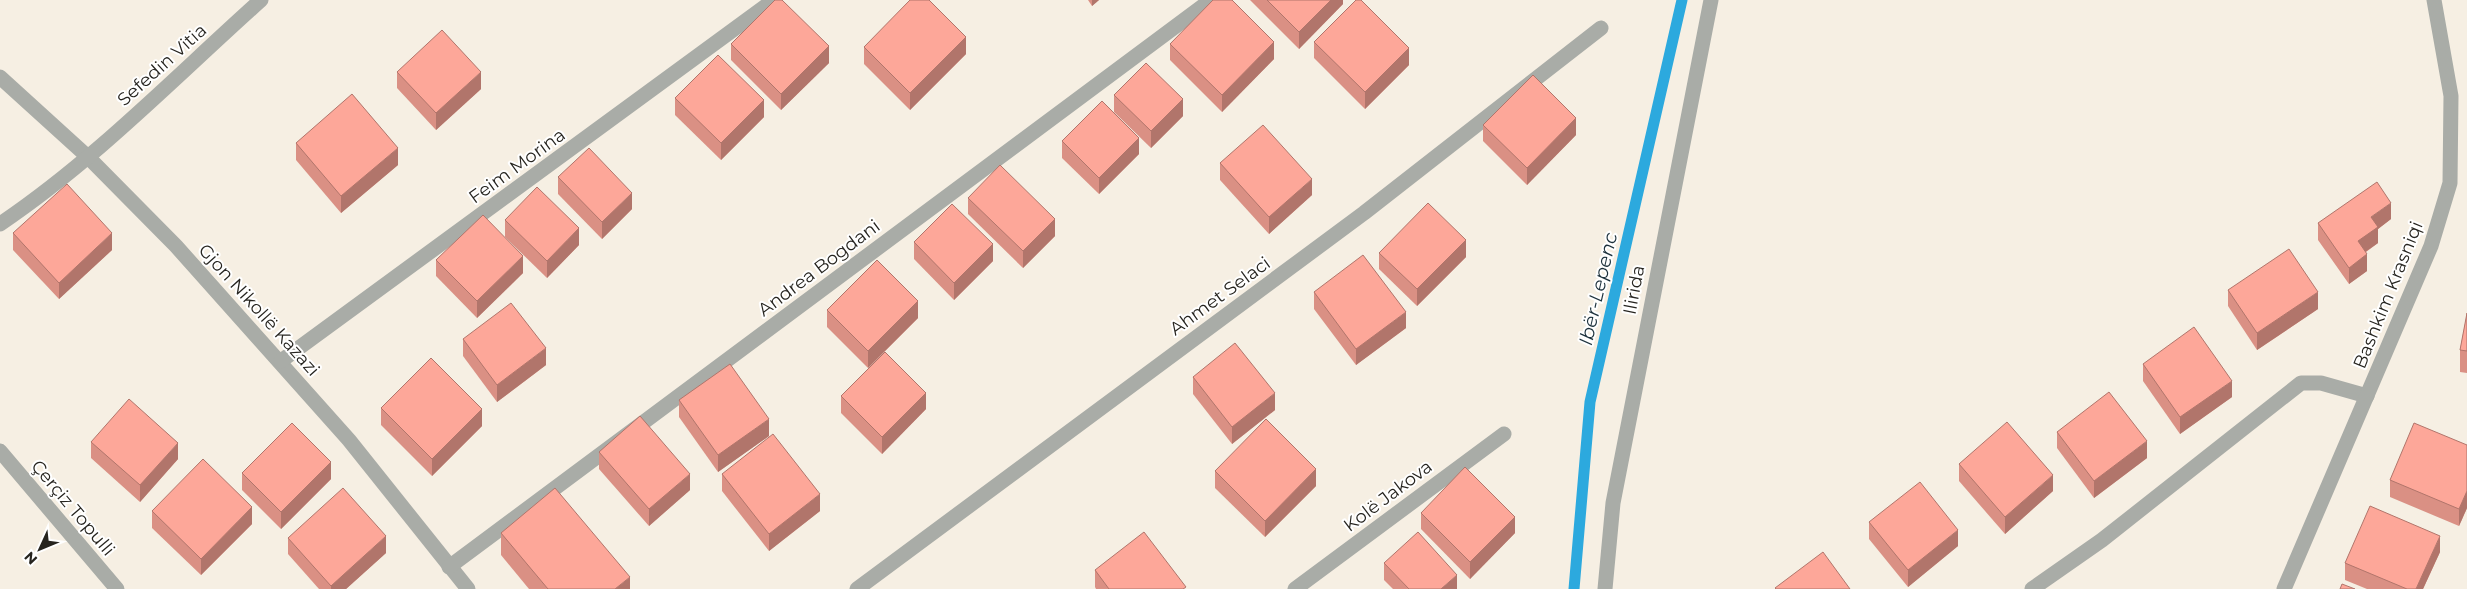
<svg xmlns="http://www.w3.org/2000/svg" width="2467" height="589" viewBox="0 0 2467 589" font-family="Montserrat,sans-serif">
<style>
.lines{fill:none;stroke-linecap:round;stroke-linejoin:round}
.stream{stroke:#2ca9de;stroke-width:11}
.minor{stroke:#a9aca7;stroke-width:15}
.wall{fill:#da9084}
.shaded-wall{fill:#b1756b}
.building{fill:#fda799;stroke:#b1756b}
.labels{text-anchor:middle;dominant-baseline:central;stroke-width:4;stroke-linejoin:round;paint-order:stroke}
.street-label{font-size:18px;fill:#26241f;stroke:#fff}
.water-label{font-size:19px;font-style:italic;fill:#1c303b;stroke:#fff}
</style>
<rect width="100%" height="100%" fill="#f6efe3"/>
<g class="lines">
<!-- stream -->
<polyline class="stream" points="1574,589 1590,402 1682,0"/>
<!-- minor -->
<g class="minor">
<polyline points="0,77 88,157 176,246 349,440 468,589"/>
<path d="M0,224C95,160 176,76 261,0"/>
<polyline points="281,361 774,0"/>
<polyline points="0,451 117,589"/>
<polyline points="449,567 1211,0"/>
<polyline points="857,589 1364,213 1601,28"/>
<polyline points="1295,589 1504,434"/>
<polyline points="1605,589 1613,503 1711,0"/>
<polyline points="2032,589 2102,540 2301,383 2321,383 2367,396"/>
<polyline points="2284,589 2431,246 2450,183 2451,96 2434,0"/>
</g>
</g>
<!-- wall -->
<g class="wall">
<polygon points="1088,0 1099,0 1092,6"/>
<polygon points="1250,0 1343,0 1343,4 1299,49"/>
<polygon points="1314,42 1409,65 1365,109 1314,58"/>
<polygon points="731,44 829,63 781,110 731,60"/>
<polygon points="1170,44 1274,59 1222,112 1170,60"/>
<polygon points="864,47 966,54 910,110 864,64"/>
<polygon points="397,72 481,89 436,130 397,88"/>
<polygon points="1114,95 1183,116 1151,148 1114,112"/>
<polygon points="675,98 764,117 721,160 675,115"/>
<polygon points="1483,125 1576,135 1527,185 1483,141"/>
<polygon points="1062,141 1139,154 1099,194 1062,158"/>
<polygon points="296,143 398,165 341,213 296,160"/>
<polygon points="1220,163 1312,195 1269,234 1220,180"/>
<polygon points="558,177 632,209 602,239 558,194"/>
<polygon points="968,198 1055,236 1023,268 968,214"/>
<polygon points="2391,219 2378,229 2378,243 2366,252 2367,271 2349,284 2318,240 2318,223"/>
<polygon points="505,220 579,245 547,278 505,237"/>
<polygon points="13,233 112,250 59,299 13,250"/>
<polygon points="914,242 993,261 954,300 914,259"/>
<polygon points="1379,253 1466,257 1417,306 1379,269"/>
<polygon points="436,260 523,273 477,318 436,276"/>
<polygon points="2228,290 2318,309 2257,350 2228,306"/>
<polygon points="1314,292 1406,328 1356,365 1314,309"/>
<polygon points="827,310 918,318 868,368 827,327"/>
<polygon points="2467,313 2467,373 2460,372 2460,350"/>
<polygon points="463,339 546,365 497,402 463,356"/>
<polygon points="2143,364 2232,397 2180,434 2143,381"/>
<polygon points="1193,377 1275,410 1232,444 1193,394"/>
<polygon points="841,396 926,409 882,454 841,413"/>
<polygon points="679,400 769,436 718,472 679,417"/>
<polygon points="381,408 482,426 432,476 381,425"/>
<polygon points="2057,432 2147,458 2094,498 2057,448"/>
<polygon points="91,442 178,459 140,502 91,458"/>
<polygon points="2467,445 2467,508 2459,526 2390,497 2390,480"/>
<polygon points="599,452 690,490 649,526 599,469"/>
<polygon points="1959,464 2053,491 2005,534 1959,481"/>
<polygon points="1215,471 1316,486 1265,537 1215,488"/>
<polygon points="242,473 331,479 281,529 242,490"/>
<polygon points="722,474 820,511 769,551 722,491"/>
<polygon points="152,511 252,524 201,575 152,528"/>
<polygon points="1421,513 1515,533 1470,579 1421,529"/>
<polygon points="1869,522 1958,546 1908,587 1869,539"/>
<polygon points="501,533 630,589 529,589 501,555"/>
<polygon points="288,538 386,553 346,589 319,589 288,554"/>
<polygon points="2440,552 2423,589 2367,589 2345,580 2345,563"/>
<polygon points="1384,563 1457,589 1393,589 1384,580"/>
<polygon points="1095,570 1186,589 1096,589 1095,587"/>
</g>
<!-- shaded-wall -->
<g class="shaded-wall">
<polygon points="1092,0 1099,0 1092,6"/>
<polygon points="1331,0 1343,0 1343,4 1299,49 1299,32"/>
<polygon points="966,37 966,54 910,110 910,93"/>
<polygon points="1274,42 1274,59 1222,112 1222,95"/>
<polygon points="829,46 829,63 781,110 781,94"/>
<polygon points="1409,48 1409,65 1365,109 1365,92"/>
<polygon points="481,72 481,89 436,130 436,113"/>
<polygon points="1183,99 1183,116 1151,148 1151,131"/>
<polygon points="764,100 764,117 721,160 721,143"/>
<polygon points="1576,118 1576,135 1527,185 1527,168"/>
<polygon points="1139,138 1139,154 1099,194 1099,178"/>
<polygon points="398,148 398,165 341,213 341,196"/>
<polygon points="1312,179 1312,195 1269,234 1269,217"/>
<polygon points="632,193 632,209 602,239 602,222"/>
<polygon points="2391,203 2391,219 2378,229 2378,243 2358,257 2358,241 2371,217"/>
<polygon points="1055,219 1055,236 1023,268 1023,251"/>
<polygon points="579,228 579,245 547,278 547,261"/>
<polygon points="112,233 112,250 59,299 59,283"/>
<polygon points="1466,240 1466,257 1417,306 1417,289"/>
<polygon points="993,244 993,261 954,300 954,283"/>
<polygon points="2367,254 2367,271 2349,284 2349,268"/>
<polygon points="523,256 523,273 477,318 477,301"/>
<polygon points="2318,292 2318,309 2257,350 2257,333"/>
<polygon points="918,301 918,318 868,368 868,351"/>
<polygon points="1406,312 1406,328 1356,365 1356,349"/>
<polygon points="546,348 546,365 497,402 497,385"/>
<polygon points="2232,381 2232,397 2180,434 2180,417"/>
<polygon points="926,393 926,409 882,454 882,437"/>
<polygon points="1275,393 1275,410 1232,444 1232,427"/>
<polygon points="482,409 482,426 432,476 432,459"/>
<polygon points="769,419 769,436 718,472 718,455"/>
<polygon points="2147,441 2147,458 2094,498 2094,481"/>
<polygon points="178,443 178,459 140,502 140,485"/>
<polygon points="331,462 331,479 281,529 281,512"/>
<polygon points="1316,469 1316,486 1265,537 1265,521"/>
<polygon points="690,474 690,490 649,526 649,509"/>
<polygon points="2053,475 2053,491 2005,534 2005,517"/>
<polygon points="2467,491 2467,508 2459,526 2459,509"/>
<polygon points="820,494 820,511 769,551 769,534"/>
<polygon points="252,507 252,524 201,575 201,559"/>
<polygon points="1515,517 1515,533 1470,579 1470,562"/>
<polygon points="1958,530 1958,546 1908,587 1908,570"/>
<polygon points="386,536 386,553 346,589 331,589 331,586"/>
<polygon points="2440,536 2440,552 2423,589 2416,589"/>
<polygon points="1457,575 1457,589 1441,589"/>
<polygon points="630,577 630,589 615,589"/>
</g>
<!-- building -->
<g class="building">
<polygon points="775,0 782,0 829,46 781,94 731,44"/>
<polygon points="910,0 929,0 966,37 910,93 864,47"/>
<polygon points="1213,0 1232,0 1274,42 1222,95 1170,44"/>
<polygon points="1267,0 1331,0 1299,32"/>
<polygon points="1356,0 1361,0 1409,48 1365,92 1314,42"/>
<polygon points="442,30 481,72 436,113 397,72"/>
<polygon points="718,55 764,100 721,143 675,98"/>
<polygon points="1146,63 1183,99 1151,131 1114,95"/>
<polygon points="1533,75 1576,118 1527,168 1483,125"/>
<polygon points="352,94 398,148 341,196 296,143"/>
<polygon points="1102,101 1139,138 1099,178 1062,141"/>
<polygon points="1263,125 1312,179 1269,217 1220,163"/>
<polygon points="589,148 632,193 602,222 558,177"/>
<polygon points="1000,165 1055,219 1023,251 968,198"/>
<polygon points="2377,182 2391,203 2371,217 2378,227 2358,241 2367,254 2349,268 2318,223"/>
<polygon points="67,184 112,233 59,283 13,233"/>
<polygon points="537,187 579,228 547,261 505,220"/>
<polygon points="1428,203 1466,240 1417,289 1379,253"/>
<polygon points="952,204 993,244 954,283 914,242"/>
<polygon points="483,215 523,256 477,301 436,260"/>
<polygon points="2289,249 2318,292 2257,333 2228,290"/>
<polygon points="1363,255 1406,312 1356,349 1314,292"/>
<polygon points="877,260 918,301 868,351 827,310"/>
<polygon points="511,303 546,348 497,385 463,339"/>
<polygon points="2467,313 2467,351 2460,350"/>
<polygon points="2194,327 2232,381 2180,417 2143,364"/>
<polygon points="1235,343 1275,393 1232,427 1193,377"/>
<polygon points="885,352 926,393 882,437 841,396"/>
<polygon points="431,358 482,409 432,459 381,408"/>
<polygon points="730,364 769,419 718,455 679,400"/>
<polygon points="2109,392 2147,441 2094,481 2057,432"/>
<polygon points="129,399 178,443 140,485 91,442"/>
<polygon points="640,416 690,474 649,509 599,452"/>
<polygon points="1266,419 1316,469 1265,521 1215,471"/>
<polygon points="2007,422 2053,475 2005,517 1959,464"/>
<polygon points="292,423 331,462 281,512 242,473"/>
<polygon points="2414,423 2467,445 2467,491 2459,509 2390,480"/>
<polygon points="773,434 820,494 769,534 722,474"/>
<polygon points="203,459 252,507 201,559 152,511"/>
<polygon points="1465,467 1515,517 1470,562 1421,513"/>
<polygon points="1920,482 1958,530 1908,570 1869,522"/>
<polygon points="343,488 386,536 331,586 288,538"/>
<polygon points="555,488 630,577 615,589 548,589 501,533"/>
<polygon points="2370,506 2440,536 2416,589 2407,589 2345,563"/>
<polygon points="1144,532 1186,587 1183,589 1109,589 1095,570"/>
<polygon points="1418,532 1457,575 1441,589 1409,589 1384,563"/>
<polygon points="1823,552 1850,589 1776,589 1775,588"/>
<polygon points="2342,584 2355,589 2340,589"/>
</g>
<g class="labels">
<!-- street labels -->
<g class="street-label">
<text transform="translate(162 65) rotate(-42)">Sefedin Vitia</text>
<text transform="translate(517 166) rotate(-36)">Feim Morina</text>
<text transform="translate(819 268) rotate(-37)">Andrea Bogdani</text>
<text transform="translate(1634 290) rotate(-79)">Ilirida</text>
<text transform="translate(2388 295) rotate(-68)">Bashkim Krasniqi</text>
<text transform="translate(1220 296) rotate(-36)">Ahmet Selaci</text>
<text transform="translate(259 310) rotate(48)">Gjon Nikollë Kazazi</text>
<text transform="translate(1388 496) rotate(-37)">Kolë Jakova</text>
<text transform="translate(73 508) rotate(50)">Çerçiz Topulli</text>
</g>
<!-- water labels -->
<g class="water-label">
<text transform="translate(1598 289) rotate(-77)">Ibër-Lepenc</text>
</g>
</g>
<!-- north arrow -->
<g transform="translate(40 549) rotate(226)" stroke="#ffffff" stroke-width="4" paint-order="stroke">
<path d="M0-4L9 19L0 12L-9 19Z" fill="#26241f"/>
<text y="-8" font-size="14" font-weight="bold" text-anchor="middle" fill="#26241f">N</text>
</g>
</svg>
